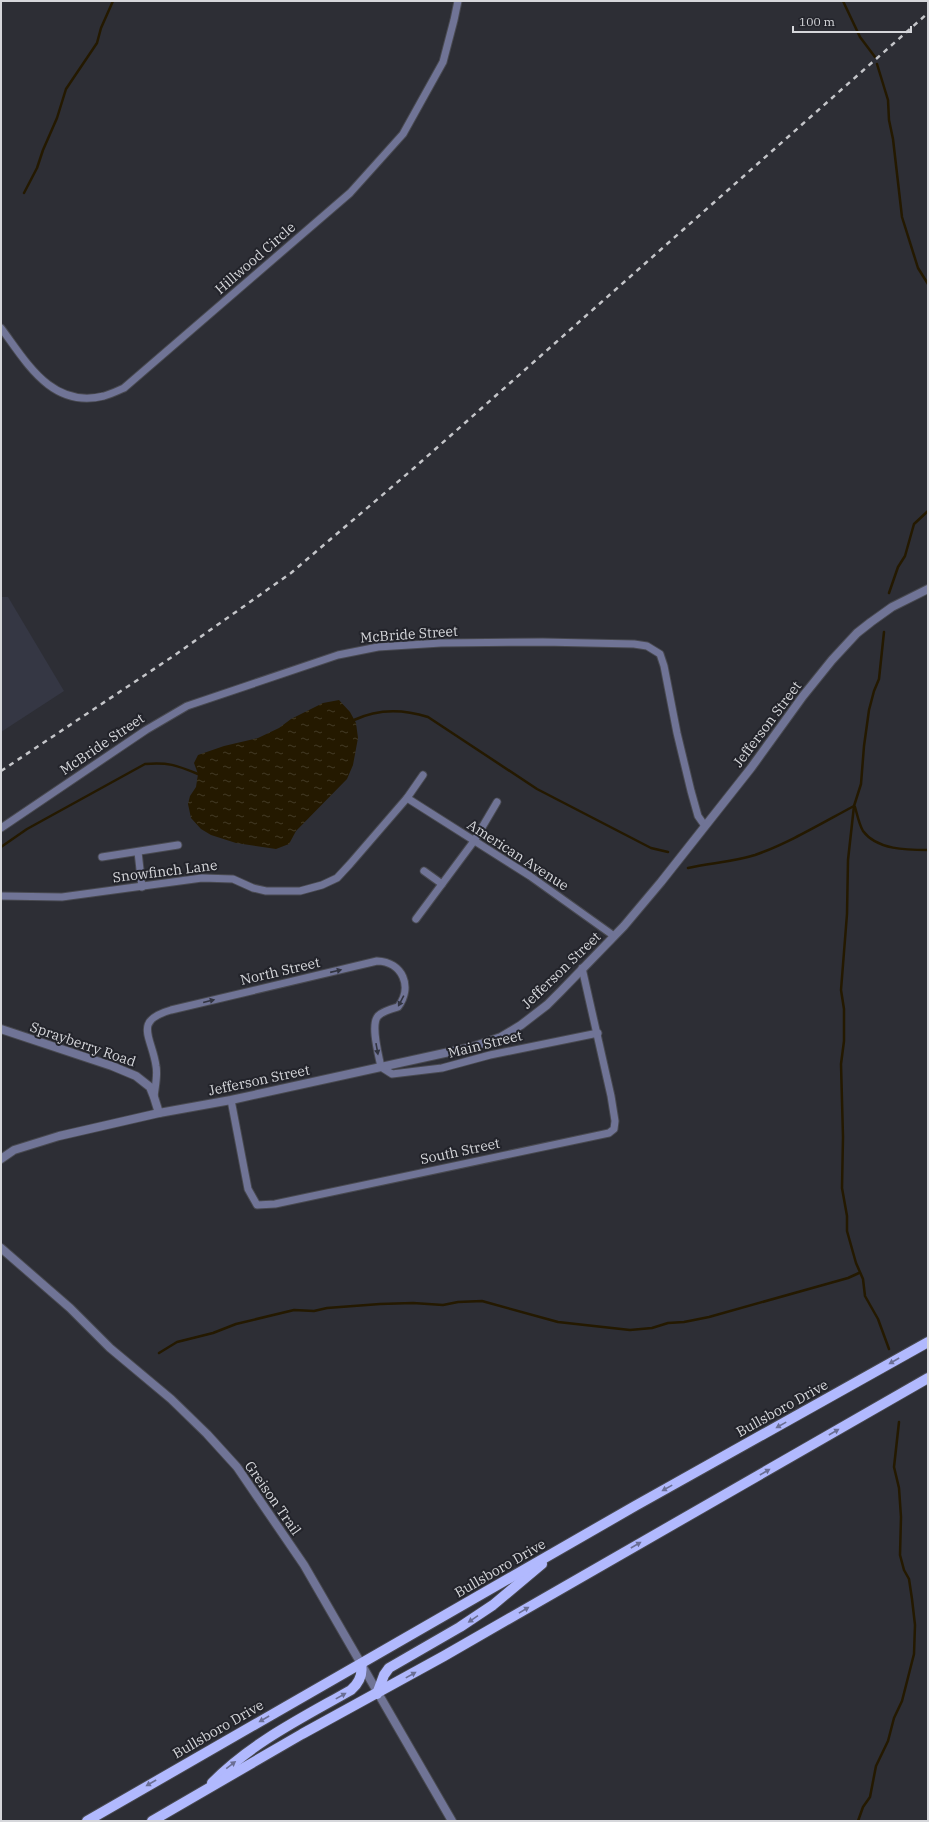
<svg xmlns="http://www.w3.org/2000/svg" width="929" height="1822" viewBox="0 0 929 1822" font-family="'IBM Plex Serif',serif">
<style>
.built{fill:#353744}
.water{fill:url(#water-ripples)}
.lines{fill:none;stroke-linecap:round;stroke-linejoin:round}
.stream{stroke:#241900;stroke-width:2.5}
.minor-casing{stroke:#484950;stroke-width:9}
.tertiary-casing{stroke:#484950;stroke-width:10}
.primary-casing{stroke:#484950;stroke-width:12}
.minor{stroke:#707496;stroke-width:7}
.tertiary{stroke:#707496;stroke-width:8}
.primary{stroke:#b1b9fe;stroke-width:10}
.rail{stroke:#c4c5c9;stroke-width:2.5;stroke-dasharray:5 5;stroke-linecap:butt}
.oneway{fill:#323440}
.oneway2{fill:#6a6e94}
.labels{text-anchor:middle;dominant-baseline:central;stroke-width:4;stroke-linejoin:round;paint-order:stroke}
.street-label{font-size:14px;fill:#d6d7db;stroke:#23242b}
</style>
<defs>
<pattern id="water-ripples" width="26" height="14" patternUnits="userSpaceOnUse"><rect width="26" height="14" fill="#241900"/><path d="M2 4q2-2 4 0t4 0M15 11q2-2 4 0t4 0" fill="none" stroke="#433a25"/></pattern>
</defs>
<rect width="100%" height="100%" fill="#2d2e35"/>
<!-- built -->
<polygon class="built" points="1,597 8,597 64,691 1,732"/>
<!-- water -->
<polygon class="water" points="339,700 350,712 356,723 358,738 353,765 347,779 296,831 289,844 276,849 236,843 211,835 201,829 191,818 188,804 190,796 196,787 198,774 194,763 198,755 224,746 258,738 279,728 291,719 323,703"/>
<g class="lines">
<!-- stream -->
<g class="stream">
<polyline points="843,1 860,37 875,57"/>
<polyline points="877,64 888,100 889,120 893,139 902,217 918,268 928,284"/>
<polyline points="24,193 37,168 43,150 57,118 66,89 97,43 101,28 113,1"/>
<polyline points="889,593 898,567 905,556 914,524 928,511"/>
<polyline points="884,632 879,679 874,691 869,710 864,746 861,784 854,806 848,860 847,914 841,990 844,1009 844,1041 841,1064 843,1137 842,1188 847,1216 847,1231 856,1263 863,1279 865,1296 878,1319 889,1349"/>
<path d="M354,720C379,708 403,709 428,717L537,789L651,848L668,852"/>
<path d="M855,807C857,814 859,824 863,831C877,850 907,850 928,850"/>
<path d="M1,847L27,829L145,764C168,762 176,765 198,774"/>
<path d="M688,868C710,863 733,862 755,855C789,843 822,823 854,806"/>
<polyline points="159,1353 177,1342 213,1333 236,1324 294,1310 314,1311 327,1308 380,1304 413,1303 443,1305 458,1302 482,1301 558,1322 630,1330 652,1328 668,1323 684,1322 709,1317 848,1278 859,1273"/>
<polyline points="858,1821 863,1807 870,1797 876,1766 888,1741 894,1718 902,1701 914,1654 915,1625 912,1599 909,1579 904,1570 900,1555 901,1517 899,1488 894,1467 899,1422"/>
</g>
<defs>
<g id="minor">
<path d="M1,328C27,363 52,409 104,396C111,394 117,391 124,388L350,193L403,134L443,62L454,20L458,1"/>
<polyline points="407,798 530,876 614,936"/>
<polyline points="1,828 146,730 187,706 338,655 378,647 441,643 543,642 634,644 647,646 660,654 664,666 677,733 691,791 698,816 705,826"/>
<polyline points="138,852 142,887"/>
<polyline points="102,857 178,845"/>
<polyline points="424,871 442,884"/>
<polyline points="1,896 62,897 202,878 233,879 253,888 266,891 300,891 322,885 337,878 350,864 407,798 423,775"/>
<polyline points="416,919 474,841 497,802"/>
<path d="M154,1097C155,1087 158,1075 156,1066C152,1037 132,1021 171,1010L377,961C403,962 413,987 398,1007C391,1009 383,1011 378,1016C370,1025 379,1056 381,1067L392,1074L442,1068L490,1055L598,1033"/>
<polyline points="231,1100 248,1189 257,1205 275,1204 609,1133 614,1129 615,1121 611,1096 582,968"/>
</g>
<g id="tertiary">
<polyline points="1,1029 112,1066 136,1076 150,1087 154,1097 159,1113"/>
<polyline points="1,1159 14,1150 59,1136 159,1113 231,1100 472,1047 501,1037 521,1025 547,1005 561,991 624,926 661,882 751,768 803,696 832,660 857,633 871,622 892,607 928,589"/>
<polyline points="1,1248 70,1308 110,1348 171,1399 207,1434 237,1467 304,1565 452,1821"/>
</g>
<g id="primary">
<polyline points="377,1694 384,1675 389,1668 460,1627 493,1605 542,1564"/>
<path d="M212,1783C251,1743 302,1718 351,1690C359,1683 363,1674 361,1664"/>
<polyline points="87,1821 635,1506 928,1342"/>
<polyline points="152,1821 302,1734 444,1656 928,1378"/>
</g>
</defs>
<!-- minor casing -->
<use href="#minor" class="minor-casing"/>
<!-- tertiary casing -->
<use href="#tertiary" class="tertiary-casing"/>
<!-- primary casing -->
<use href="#primary" class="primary-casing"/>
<!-- minor -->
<use href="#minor" class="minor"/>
<!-- tertiary -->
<use href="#tertiary" class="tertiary"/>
<!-- primary -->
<use href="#primary" class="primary"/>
<!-- rail -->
<polyline class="rail" points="1,771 172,657 291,573 414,468 928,13"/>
</g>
<!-- one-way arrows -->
<defs><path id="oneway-solid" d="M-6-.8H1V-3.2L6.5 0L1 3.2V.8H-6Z"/></defs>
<g class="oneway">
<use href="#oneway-solid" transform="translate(336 971) rotate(-13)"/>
<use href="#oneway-solid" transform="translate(209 1001) rotate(-14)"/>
<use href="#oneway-solid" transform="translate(401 1001) rotate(118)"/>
<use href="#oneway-solid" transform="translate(377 1049) rotate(80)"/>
</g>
<g class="oneway2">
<use href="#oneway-solid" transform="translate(894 1361) rotate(150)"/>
<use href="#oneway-solid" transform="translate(781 1425) rotate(151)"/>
<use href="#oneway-solid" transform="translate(834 1432) rotate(-30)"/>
<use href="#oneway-solid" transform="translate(765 1472) rotate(-30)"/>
<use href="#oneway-solid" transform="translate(667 1488) rotate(151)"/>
<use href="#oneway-solid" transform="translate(636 1545) rotate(-30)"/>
<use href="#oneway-solid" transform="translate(524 1610) rotate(-31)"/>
<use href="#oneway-solid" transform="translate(473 1619) rotate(146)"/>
<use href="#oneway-solid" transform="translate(411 1675) rotate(-29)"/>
<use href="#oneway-solid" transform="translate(341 1696) rotate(-29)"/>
<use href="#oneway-solid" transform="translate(264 1719) rotate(150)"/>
<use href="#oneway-solid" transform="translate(231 1765) rotate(-37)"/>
<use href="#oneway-solid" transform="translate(151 1783) rotate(150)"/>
</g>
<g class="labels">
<!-- street labels -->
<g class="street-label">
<text transform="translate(255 258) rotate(-41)">Hillwood Circle</text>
<text transform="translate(409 634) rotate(-4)">McBride Street</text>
<text transform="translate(767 724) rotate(-53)">Jefferson Street</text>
<text transform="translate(102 744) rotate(-34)">McBride Street</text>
<text transform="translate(518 855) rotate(33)">American Avenue</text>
<text transform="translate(165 871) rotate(-7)">Snowfinch Lane</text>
<text transform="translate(561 970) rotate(-44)">Jefferson Street</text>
<text transform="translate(280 971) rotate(-13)">North Street</text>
<text transform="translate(83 1044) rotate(19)">Sprayberry Road</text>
<text transform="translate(485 1044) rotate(-14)">Main Street</text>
<text transform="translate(259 1080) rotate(-12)">Jefferson Street</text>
<text transform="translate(460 1151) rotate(-12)">South Street</text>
<text transform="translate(782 1408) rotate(-29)">Bullsboro Drive</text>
<text transform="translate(273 1498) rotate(55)">Greison Trail</text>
<text transform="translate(500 1568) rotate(-30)">Bullsboro Drive</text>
<text transform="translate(218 1729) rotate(-30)">Bullsboro Drive</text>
</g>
</g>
<!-- border -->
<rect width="929" height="1822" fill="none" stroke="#d6d7db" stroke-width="4"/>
<!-- scale -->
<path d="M793 26v6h118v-6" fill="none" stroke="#d6d7db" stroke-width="2"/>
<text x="799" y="26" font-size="12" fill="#d6d7db" stroke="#23242b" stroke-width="3" paint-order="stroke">100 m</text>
</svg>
